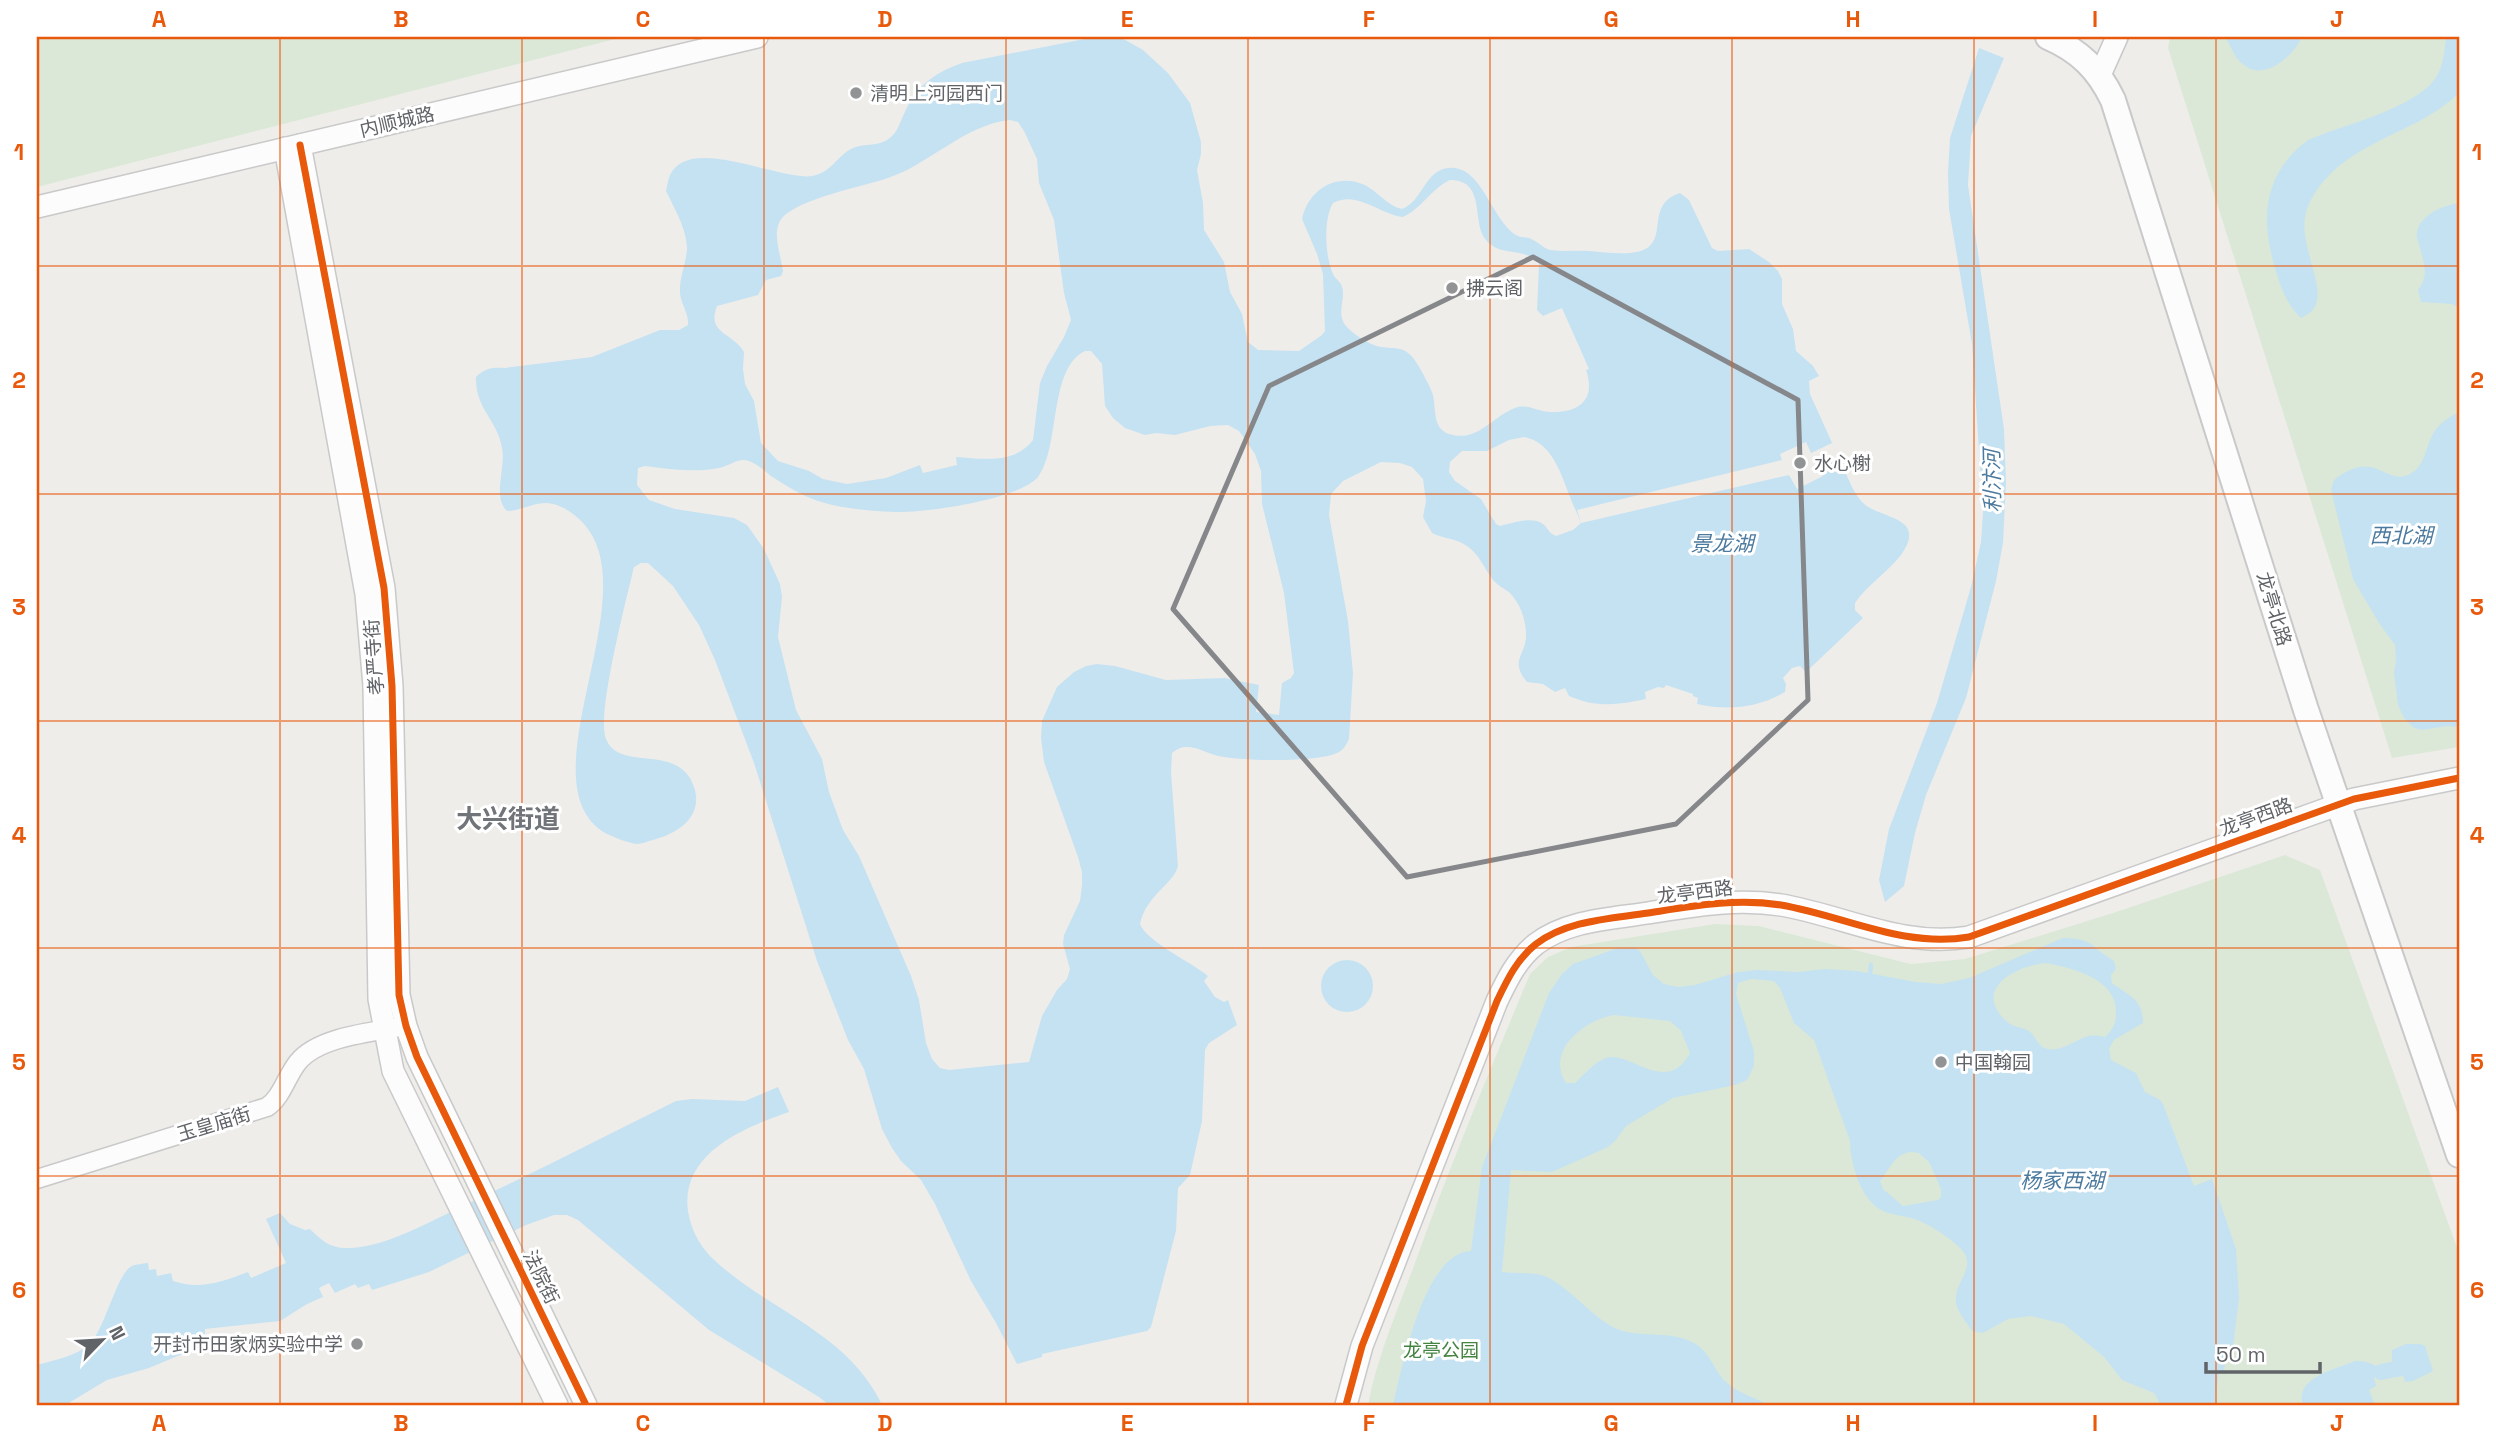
<svg xmlns="http://www.w3.org/2000/svg" width="2496" height="1442" viewBox="0 0 2496 1442" font-family="'Space Grotesk','Noto Sans SC',sans-serif">
<style>
.green{fill:#dbe8d7}
.water{fill:#c5e2f2;fill-rule:evenodd}
.pier{fill:#efedea}
.lines{fill:none;stroke-linecap:round;stroke-linejoin:round}
.stream{stroke:#c5e2f2;stroke-width:4.5}
.canal{stroke:#c5e2f2;stroke-width:16}
.minor-casing{stroke:#c9c9c9;stroke-width:21}
.tertiary-casing{stroke:#c9c9c9;stroke-width:24}
.secondary-casing{stroke:#c9c9c9;stroke-width:28}
.minor{stroke:#fdfcfc;stroke-width:18}
.tertiary{stroke:#fdfcfc;stroke-width:21}
.secondary{stroke:#fdfcfc;stroke-width:24}
.cycleway-casing{stroke:#fff;stroke-width:11}
.cycleway{stroke:#e8590c;stroke-width:7}
.marked{fill:none;stroke:#86878a;stroke-width:5;stroke-linejoin:round}
.grid{fill:none;stroke:#e8590c;stroke-width:2;stroke-opacity:0.55}
.poi-dot{fill:#929395;stroke:#fff;stroke-width:2.5}
.labels{text-anchor:middle;dominant-baseline:central;stroke-width:6;stroke-linejoin:round;paint-order:stroke}
.poi-label{font-size:19px;fill:#606367;stroke:#fff;text-anchor:start}
.street-label{font-size:19px;fill:#606367;stroke:#fff}
.park-label{font-size:19px;fill:#438441;stroke:#fff}
.water-label{font-size:21px;font-style:italic;fill:#4c7a9e;stroke:#fff}
.district-label{font-size:26px;font-weight:bold;fill:#717579;stroke:#fff}
.neatline{fill:none;stroke:#e8590c;stroke-width:2.5}
.grid-label{font-size:23px;text-anchor:middle;font-weight:bold;fill:#e8590c}
</style>
<rect width="100%" height="100%" fill="#efedea"/>
<!-- green -->
<g class="green">
<polygon points="37,37 623,37 37,187"/>
<polygon points="2170,37 2459,37 2459,747 2392,758 2168,48"/>
<path d="M2285,855L2320,870L2459,1253V1405H1368C1377,1356 1398,1309 1415,1263C1450,1165 1490,1070 1530,974L1548,957L1571,947L1715,924L1759,926L1911,964L1965,959L2116,912Z"/>
</g>
<!-- water -->
<g class="water">
<path d="M1095,37H1120L1143,50L1168,73L1190,103L1201,142V154L1197,170L1203,203L1204,230L1224,262L1230,292L1242,314L1248,342L1258,350L1299,351L1322,335L1325,331L1323,274L1317,254L1302,219C1308,190 1336,172 1365,185C1378,192 1388,206 1402,209C1423,201 1424,171 1448,168C1482,163 1492,223 1518,236C1523,238 1529,237 1533,240C1540,243 1544,249 1551,250C1564,252 1577,250 1589,251C1605,252 1621,255 1637,252C1673,244 1642,205 1680,193L1689,200L1712,248L1718,251L1749,249L1769,262L1778,271L1782,279V304L1793,329L1796,351L1813,366L1819,376L1809,381L1810,394L1852,487C1857,496 1861,503 1870,508C1891,519 1925,521 1901,555C1887,573 1867,585 1855,603V610L1863,618L1806,672L1800,666L1792,668L1783,678L1786,684L1785,692C1758,708 1728,711 1697,704L1698,698L1693,696V694L1666,685L1664,688L1658,687L1645,692L1646,699C1619,705 1596,708 1569,696L1565,688L1555,692L1543,684L1527,682C1508,659 1528,654 1526,632C1525,617 1520,604 1510,593C1504,588 1498,586 1493,580C1484,568 1479,554 1467,546C1456,538 1444,539 1432,533L1423,517L1426,501L1423,479L1412,467L1400,463L1381,462L1343,481L1331,494L1329,515L1348,621L1353,673L1349,739C1346,745 1344,749 1339,752C1320,763 1241,761 1218,756C1202,752 1187,740 1172,753L1171,772L1178,866C1173,885 1146,895 1140,924C1146,941 1191,962 1208,976L1204,981L1215,997L1224,1002L1228,1000L1237,1025L1209,1043L1205,1050L1202,1121L1190,1175L1178,1188L1176,1231L1151,1327L1147,1331L1042,1354V1357L1017,1364L996,1323L971,1281L935,1204L921,1180L901,1161L892,1148L882,1129L864,1069L848,1040L817,961L754,763L715,660L699,625L673,586L648,563H641L634,567C627,597 596,715 606,739C620,774 681,740 695,790C702,819 676,834 653,840C648,841 642,844 637,844C628,843 616,838 607,834C520,786 649,597 584,524C576,515 565,507 553,504C538,500 522,511 507,511C492,497 506,469 502,448C497,419 475,409 476,377C485,368 492,367 505,368L592,357L660,330H679L688,325C689,313 681,305 680,293C679,278 686,264 687,249C687,229 674,208 666,191C667,186 668,180 670,175C690,134 779,181 812,176C831,173 836,157 851,149C865,142 879,148 891,137C898,131 900,122 904,114C916,86 934,73 962,63ZM1010,120L1018,122L1024,131L1037,159L1039,183L1054,220L1064,293L1071,320L1064,337L1047,366L1040,383L1033,440C1015,464 983,459 956,457L957,465L923,473L920,465L886,478L847,484L823,479L809,471L778,461L761,443L754,401L745,384L743,369L744,352C734,333 706,334 717,306L758,295L766,280L781,276L783,271C781,255 771,232 782,218C800,198 862,187 888,178C930,164 964,125 1010,120ZM1450,180C1487,180 1471,223 1486,240C1500,258 1526,246 1539,264L1537,310L1543,316L1562,308L1589,369L1586,370C1596,399 1580,413 1551,412C1538,412 1527,403 1515,408C1491,417 1478,443 1449,434C1431,428 1437,406 1432,392C1427,381 1421,369 1414,359C1404,346 1396,349 1381,347C1372,346 1356,336 1349,329C1333,315 1348,299 1341,284C1339,281 1336,279 1334,276C1325,259 1323,219 1333,203C1357,190 1379,214 1403,217C1421,209 1431,189 1450,180ZM1085,351H1091L1102,364L1105,406L1113,418L1125,428L1145,435L1156,433L1175,435L1210,426L1228,425L1239,431L1255,454L1261,471L1262,504L1284,593L1294,673L1291,678L1282,683L1279,715L1256,712L1259,685L1225,678L1166,680L1115,666L1097,664L1086,666L1074,672L1057,687L1042,721L1041,738L1044,762L1078,857L1082,872V885L1080,901L1064,935L1063,944L1070,969L1067,979L1057,990L1042,1016L1029,1062L949,1070L940,1068L932,1059L926,1043L919,1000L911,976L859,856L843,830L829,792L822,759L796,710L778,637L782,597L780,584L764,549L747,525L734,518L675,509L649,500L637,485L638,468L645,466C668,469 697,473 719,468C730,466 738,457 749,461C757,464 765,471 771,476C785,485 802,496 818,501C843,509 870,511 896,512C925,513 1020,499 1038,477C1061,446 1048,369 1085,351ZM1524,437C1552,442 1561,474 1570,497C1573,506 1578,514 1581,523L1573,530L1556,536C1548,533 1549,529 1543,524C1533,516 1511,523 1500,526L1496,524L1481,499L1455,481L1449,472L1450,462L1462,451H1487L1509,440Z"/>
<path d="M2225,37H2302C2293,56 2265,82 2244,65C2234,58 2231,46 2225,37Z"/>
<path d="M2446,37H2459L2458,94C2412,138 2341,140 2309,204C2293,237 2325,280 2316,304C2314,311 2307,315 2301,318C2287,305 2281,289 2276,271C2260,221 2262,174 2308,140C2343,125 2413,109 2435,79C2443,68 2445,50 2446,37Z"/>
<polygon points="1979,48 2004,58 1971,136 1968,185 2004,429 2006,482 2003,543 1996,581 1966,698 1926,795 1915,833 1904,886 1885,902 1879,880 1889,829 1937,703 1971,587 1981,542 1983,512 1972,344 1949,209 1948,173 1950,138"/>
<path d="M2459,203V308L2452,304L2421,302L2418,290C2430,274 2423,262 2419,244C2418,240 2416,237 2417,233C2419,215 2444,205 2459,203Z"/>
<path d="M2459,412V727L2447,726L2422,730L2414,728L2404,718L2398,705L2394,673L2396,659L2395,645L2379,623L2353,579L2331,490L2334,480C2376,447 2385,487 2410,474C2426,466 2425,446 2434,432C2440,423 2449,417 2459,412Z"/>
<path d="M2063,938C2096,939 2089,946 2114,961L2116,969L2111,975L2112,983C2127,995 2143,998 2143,1023L2114,1040L2109,1049L2111,1060L2136,1073L2145,1092L2160,1100L2163,1104L2194,1186L2212,1179L2236,1249L2239,1298L2232,1356L2226,1355L2224,1372H2219L2215,1403L2224,1405H2161L2154,1393L2122,1380L2104,1357L2064,1324L2031,1316L2008,1319L1983,1333L1972,1331C1966,1321 1954,1309 1956,1297C1957,1279 1978,1265 1960,1248C1950,1238 1933,1227 1920,1221C1908,1216 1895,1216 1883,1211C1861,1201 1850,1163 1850,1141L1814,1040L1794,1023L1780,988L1774,981L1751,979L1738,983L1736,994L1754,1051V1066L1747,1080L1735,1085L1673,1098L1626,1126L1616,1140L1608,1147L1552,1172L1511,1170L1502,1272C1516,1274 1536,1271 1549,1278C1574,1291 1599,1325 1623,1331C1645,1337 1670,1331 1692,1342C1710,1350 1713,1370 1726,1382C1738,1393 1755,1398 1769,1405H1393C1402,1368 1424,1252 1471,1251L1482,1167L1549,993L1562,974L1573,964L1615,949L1635,948L1640,951L1653,975L1664,984L1678,987L1695,985L1738,972L1757,970L1798,972L1825,969L1857,971L1916,982L1941,984L1969,978ZM2045,963C2071,967 2117,979 2116,1012C2116,1024 2113,1029 2105,1037C2100,1036 2094,1035 2089,1036C2076,1039 2062,1052 2048,1049C2038,1048 2036,1036 2029,1031C2021,1026 2013,1028 2005,1020C1973,988 2016,966 2045,963ZM1614,1015L1670,1021L1681,1031L1690,1053C1666,1097 1630,1050 1606,1058C1593,1063 1585,1074 1575,1083H1566C1545,1051 1584,1020 1614,1015ZM1910,1152L1919,1153L1929,1162L1941,1189V1197L1938,1200L1903,1206L1883,1189L1880,1181C1890,1169 1894,1155 1910,1152Z"/>
<circle cx="1347" cy="986" r="26"/>
<path d="M778,1087L789,1112C745,1127 680,1153 688,1211C691,1229 698,1243 711,1257C766,1310 848,1332 882,1405H829L819,1397L709,1330L578,1220L567,1215H554L526,1225L429,1272L372,1290L369,1284L358,1288L355,1284L335,1293L329,1283L319,1288L323,1297L307,1304L280,1321L205,1329V1335L195,1338L199,1347L149,1368L107,1380L67,1404L37,1405V1365C54,1360 79,1356 91,1342C106,1326 117,1273 132,1266C136,1264 143,1264 148,1263L149,1270L156,1269L157,1276L171,1273L173,1281C201,1290 221,1282 248,1272L251,1278L286,1263L266,1219L280,1213L290,1224L305,1230L310,1229C321,1240 330,1248 346,1248C382,1249 429,1222 461,1207C533,1173 604,1137 676,1101L692,1099L745,1101Z"/>
<polygon points="2406,1344 2420,1344 2425,1346 2433,1371 2413,1381 2405,1382 2403,1375 2399,1377 2392,1360 2392,1350"/>
<path d="M2355,1361C2365,1361 2376,1363 2381,1372L2374,1377L2376,1386L2369,1390L2375,1405H2303C2295,1377 2334,1370 2355,1361Z"/>
</g>
<!-- pier -->
<polygon class="pier" points="1806,442 1811,453 1832,443 1839,456 1818,466 1823,476 1797,489 1789,475 1581,523 1577,510 1782,460 1780,454"/>
<g class="lines">
<!-- stream -->
<polyline class="stream" points="1870,973 1871,965"/>
<!-- canal -->
<polyline class="canal" points="2381,1372 2396,1369"/>
<defs>
<path id="minor" d="M37,1179L267,1107C282,1097 286,1077 298,1062C319,1036 374,1032 406,1026"/>
<g id="tertiary">
<polyline points="2100,75 2117,37"/>
<polyline points="300,145 384,588 392,686 399,995 406,1026 417,1057 586,1405"/>
<polyline points="285,148 366,594 374,686 379,999 393,1071 557,1405"/>
<polyline points="37,207 757,37"/>
<path d="M1346,1405L1362,1346L1497,1001C1507,980 1517,959 1536,944C1568,920 1610,919 1648,913C1693,906 1735,898 1781,905C1845,916 1902,948 1969,937L2354,799L2459,778"/>
</g>
<path id="secondary" d="M2048,37C2080,51 2098,69 2113,100L2306,710L2459,1155"/>
</defs>
<!-- minor casing -->
<use href="#minor" class="minor-casing"/>
<!-- tertiary casing -->
<use href="#tertiary" class="tertiary-casing"/>
<!-- secondary casing -->
<use href="#secondary" class="secondary-casing"/>
<!-- minor -->
<use href="#minor" class="minor"/>
<!-- tertiary -->
<use href="#tertiary" class="tertiary"/>
<!-- secondary -->
<use href="#secondary" class="secondary"/>
<defs>
<g id="cycleway">
<polyline points="300,145 384,588 392,686 399,995 406,1026 417,1057 586,1405"/>
<path d="M1346,1405L1362,1346L1497,1001C1507,980 1517,959 1536,944C1568,920 1610,919 1648,913C1693,906 1735,898 1781,905C1845,916 1902,948 1969,937L2354,799L2459,778"/>
</g>
</defs>
<!-- cycleway casing -->
<use href="#cycleway" class="cycleway-casing"/>
<!-- cycleway -->
<use href="#cycleway" class="cycleway"/>
</g>
<!-- marked area -->
<path class="marked" d="M1533,257L1798,400L1808,700L1676,824L1407,877L1173,609L1269,386Z"/>
<!-- grid -->
<path class="grid" d="M280,37V1405M522,37V1405M764,37V1405M1006,37V1405M1248,37V1405M1490,37V1405M1732,37V1405M1974,37V1405M2216,37V1405M37,266H2459M37,494H2459M37,721H2459M37,948H2459M37,1176H2459"/>
<!-- markers -->
<g class="poi-dot">
<circle cx="856" cy="93" r="7"/>
<circle cx="1452" cy="288" r="7"/>
<circle cx="1800" cy="463" r="7"/>
<circle cx="1941" cy="1062" r="7"/>
<circle cx="357" cy="1344" r="7"/>
</g>
<g class="labels">
<!-- poi labels -->
<g class="poi-label">
<text x="870" y="93">清明上河园西门</text>
<text x="1466" y="288">拂云阁</text>
<text x="1814" y="463">水心榭</text>
<text x="1955" y="1062">中国翰园</text>
<text x="343" y="1344" text-anchor="end">开封市田家炳实验中学</text>
</g>
<!-- street labels -->
<g class="street-label">
<text transform="translate(397 122) rotate(-13)">内顺城路</text>
<text transform="translate(2274 609) rotate(73)">龙亭北路</text>
<text transform="translate(374 657) rotate(-94)">孝严寺街</text>
<text transform="translate(2256 817) rotate(-20)">龙亭西路</text>
<text transform="translate(1695 892) rotate(-7)">龙亭西路</text>
<text transform="translate(214 1124) rotate(-17)">玉皇庙街</text>
<text transform="translate(541 1277) rotate(64)">法院街</text>
</g>
<!-- park labels -->
<g class="park-label">
<text x="1441" y="1350">龙亭公园</text>
</g>
<!-- water labels -->
<g class="water-label">
<text transform="translate(1992 481) rotate(-91)">利汴河</text>
<text x="2401" y="535">西北湖</text>
<text x="1722" y="543">景龙湖</text>
<text x="2062" y="1180">杨家西湖</text>
</g>
<!-- district labels -->
<g class="district-label">
<text x="508" y="819">大兴街道</text>
</g>
</g>
<!-- border -->
<rect width="2496" height="1442" fill="none" stroke="#ffffff" stroke-width="77"/>
<!-- north arrow -->
<g transform="translate(102 1340) rotate(65)" stroke="#ffffff" stroke-width="5" paint-order="stroke">
<path d="M0-5L12 26L0 18L-12 26Z" fill="#606367"/>
<text y="-10" font-size="19" font-weight="bold" text-anchor="middle" fill="#606367">N</text>
</g>
<!-- scale -->
<path d="M2206 1362v10h114v-10" fill="none" stroke="#606367" stroke-width="3.5"/>
<text x="2216" y="1362" font-size="21" fill="#606367" stroke="#ffffff" stroke-width="5" paint-order="stroke">50 m</text>
<rect x="38" y="38" width="2420" height="1366" class="neatline"/>
<g class="grid-label">
<text x="159" y="27">A</text>
<text x="401" y="27">B</text>
<text x="643" y="27">C</text>
<text x="885" y="27">D</text>
<text x="1127" y="27">E</text>
<text x="1369" y="27">F</text>
<text x="1611" y="27">G</text>
<text x="1853" y="27">H</text>
<text x="2095" y="27">I</text>
<text x="2337" y="27">J</text>
<text x="19" y="160">1</text>
<text x="2477" y="160">1</text>
<text x="19" y="388">2</text>
<text x="2477" y="388">2</text>
<text x="19" y="615">3</text>
<text x="2477" y="615">3</text>
<text x="19" y="843">4</text>
<text x="2477" y="843">4</text>
<text x="19" y="1070">5</text>
<text x="2477" y="1070">5</text>
<text x="19" y="1298">6</text>
<text x="2477" y="1298">6</text>
<text x="159" y="1431">A</text>
<text x="401" y="1431">B</text>
<text x="643" y="1431">C</text>
<text x="885" y="1431">D</text>
<text x="1127" y="1431">E</text>
<text x="1369" y="1431">F</text>
<text x="1611" y="1431">G</text>
<text x="1853" y="1431">H</text>
<text x="2095" y="1431">I</text>
<text x="2337" y="1431">J</text>
</g>
</svg>
